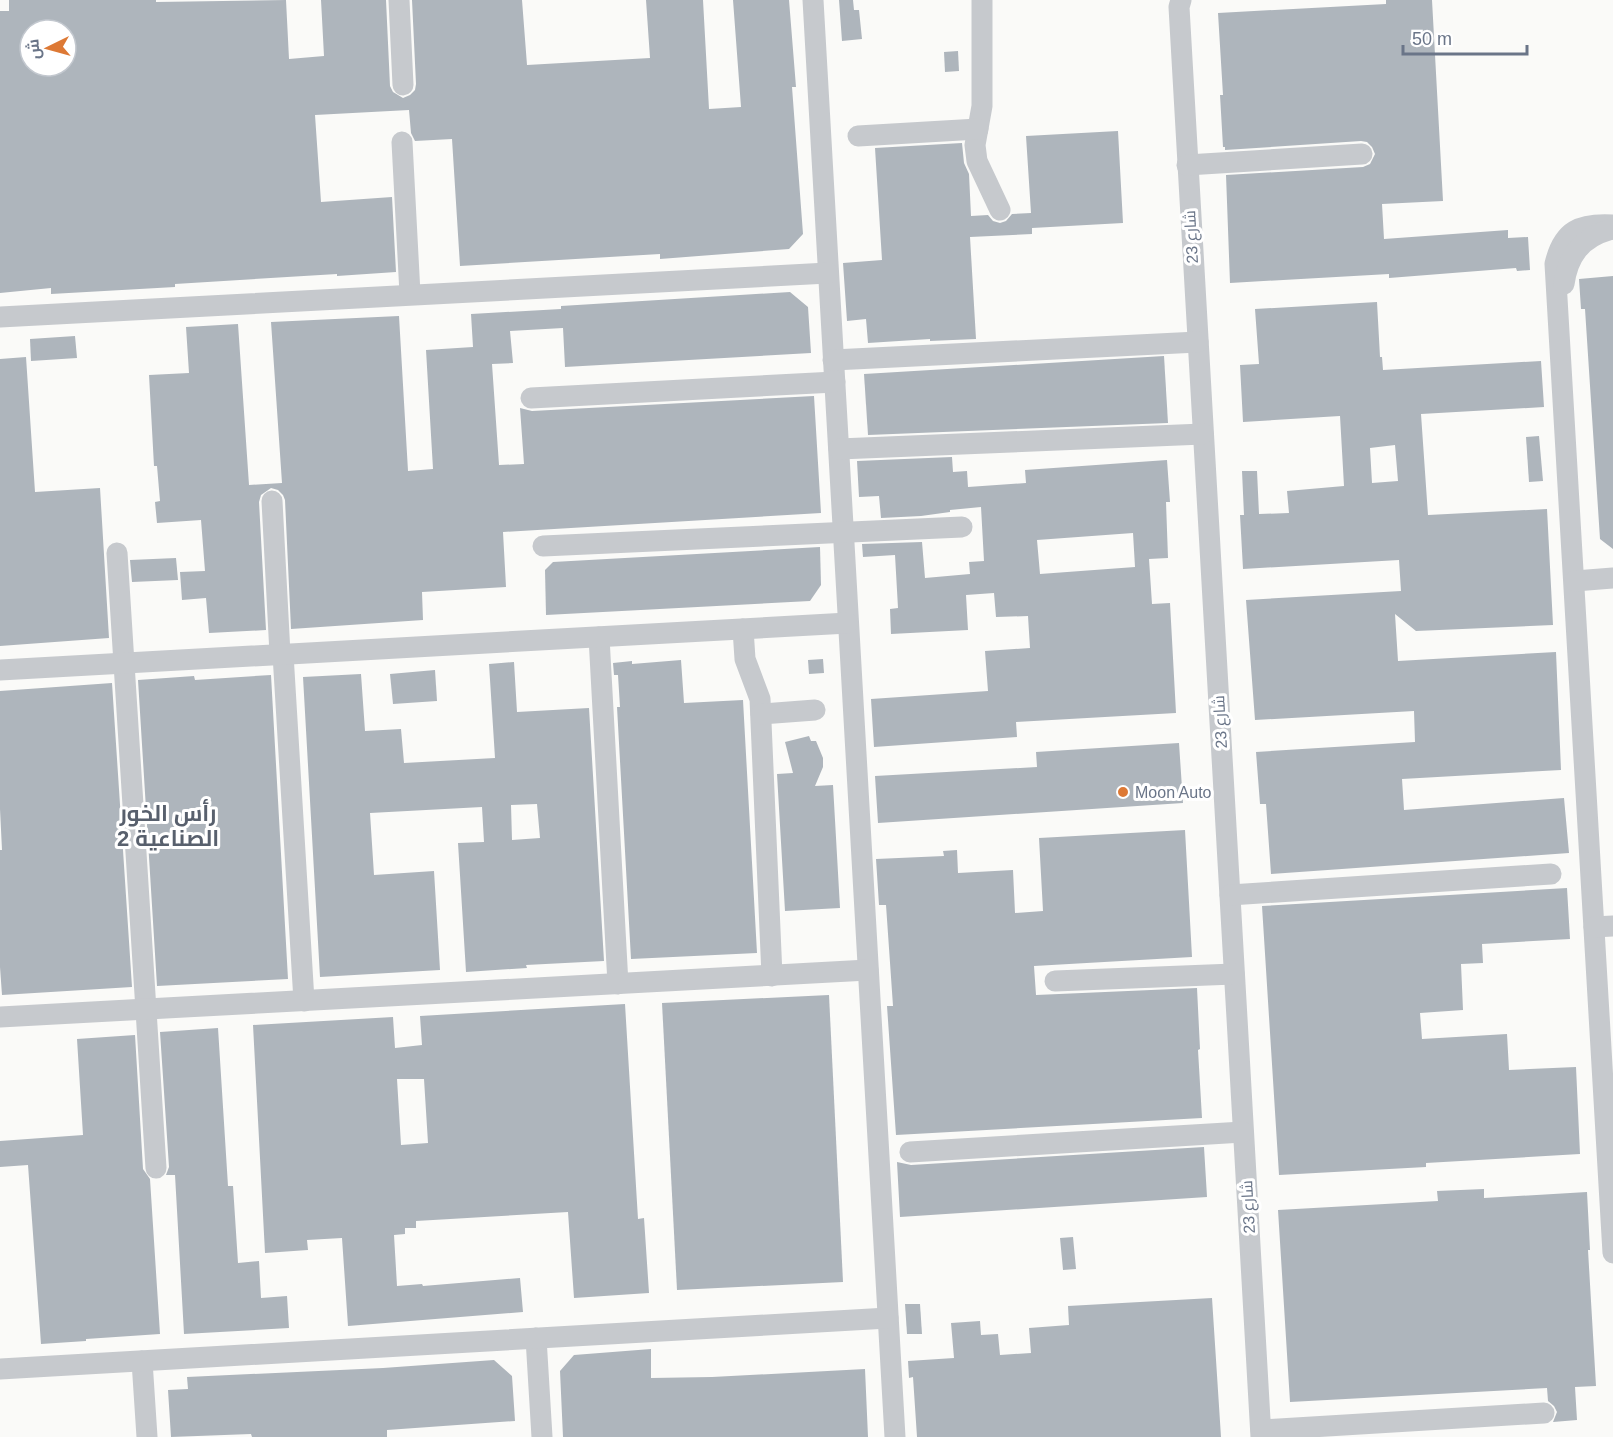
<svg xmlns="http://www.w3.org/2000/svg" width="1613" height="1437" viewBox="0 0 1613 1437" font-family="Helvetica,Cairo,sans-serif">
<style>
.building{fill:#aeb5bc;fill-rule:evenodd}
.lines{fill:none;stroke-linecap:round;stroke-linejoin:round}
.minor{stroke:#c6c9cd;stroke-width:21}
.poi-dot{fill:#dd7935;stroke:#fff;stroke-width:2}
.labels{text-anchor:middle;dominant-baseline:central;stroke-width:6;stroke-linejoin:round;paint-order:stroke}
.street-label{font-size:16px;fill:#6a7588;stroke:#fff}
.poi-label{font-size:16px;fill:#6a7588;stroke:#fff;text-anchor:start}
.district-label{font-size:22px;font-weight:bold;fill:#58606d;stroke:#fff}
</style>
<rect width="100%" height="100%" fill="#fafaf8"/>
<!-- building -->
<g class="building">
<path d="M9,0H156V2L286,0L289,59L324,56L321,0H386L390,86L393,92L403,98L410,95L415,90L416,84L412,0H522L527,65L650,58L646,0H703L709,109L741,107L733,0H789L796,87H792L803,234L789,249L660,259V254L460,266L452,139L415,141L411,133L409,110L315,115L321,202L392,197L396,272L337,276V274L175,284V287L51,294V288L0,293V11H9ZM30,30H66V66H30Z"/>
<polygon points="839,0 853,0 854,10 859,10 862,39 842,41"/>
<polygon points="1386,0 1432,0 1443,201 1382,204 1384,239 1508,230 1508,238 1528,237 1530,270 1517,271 1516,268 1389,278 1389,274 1230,283 1226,175 1363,167 1370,164 1375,154 1372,147 1367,142 1361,141 1225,150 1225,147 1223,147 1220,95 1223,95 1218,13 1386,4"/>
<polygon points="958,51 959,71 945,72 944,52"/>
<polygon points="1118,131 1123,223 1032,228 1032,234 970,237 976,339 930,341 930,339 868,343 866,319 847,321 843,263 882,260 875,148 962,143 964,163 969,174 971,216 988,215 993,221 1000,223 1006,221 1012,214 1031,213 1026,136"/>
<polygon points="1613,276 1613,549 1600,539 1585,309 1581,309 1579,279"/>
<polygon points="790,292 808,307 811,353 565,367 563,328 510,331 513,363 492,364 499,465 524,464 520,408 532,411 814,396 821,513 503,532 506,587 422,592 423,620 291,629 285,500 283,495 278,490 271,488 261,495 259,502 266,630 209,633 206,598 182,600 180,572 205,571 201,520 157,523 155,502 160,501 157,466 154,466 149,375 189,373 186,327 238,324 249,485 282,483 271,322 399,316 408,471 433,469 426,350 473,347 471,314 561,309 561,306"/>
<path d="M1377,302L1380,357H1382L1383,370L1541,361L1544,407L1421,414L1428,515L1547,509L1553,625L1416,631L1395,614L1398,661L1556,652L1561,770L1402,779L1404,810L1564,798L1569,853L1271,874L1266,804H1260L1256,752L1415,742L1414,711L1255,720L1246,600L1401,591L1399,560L1243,569L1240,515H1244L1242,471H1257L1259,514L1289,513L1287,491L1344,486L1340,416L1243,422L1240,365L1259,364L1255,309ZM1395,445L1398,481L1372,483L1370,448Z"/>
<polygon points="75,336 77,358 31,361 30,339"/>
<polygon points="1164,356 1168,423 868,435 864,374"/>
<polygon points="26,357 35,492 100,488 109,638 0,646 0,359"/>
<polygon points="1539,436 1543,481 1529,482 1526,437"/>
<path d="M952,457L953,472L967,471L968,487L1026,483L1025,470L1167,460L1170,502H1166L1168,558L1149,559L1152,604L1170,603L1176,713L1016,722L1017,737L874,747L871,699L988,691L985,651L1030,648L1028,616L996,617L994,593L966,595L968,630L891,634L890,609L898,608L895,555L863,557L862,544L922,542L925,578L970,574L969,562L984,561L981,507L950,510V512L921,516L881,518L879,496L859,497L857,461ZM1133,533L1135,567L1040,574L1037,540Z"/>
<polygon points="820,547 821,585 810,601 546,615 545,570 553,562"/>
<polygon points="176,558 178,580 132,582 130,560"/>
<polygon points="823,659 824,673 809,674 808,660"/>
<polygon points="681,660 684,703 743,700 757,953 631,959 617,707 620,707 618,675 614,675 613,663 632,661 632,664"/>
<path d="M514,662L517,712L589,708L604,961L526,965L527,968L466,972L458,843L484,842L482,807L370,813L374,875L434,871L440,970L320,977L303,677L361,674L365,731L401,729L404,763L495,758L489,664ZM537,804L540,838L512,840L511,805Z"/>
<polygon points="435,670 437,701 393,704 390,674"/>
<polygon points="271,675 288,979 157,986 138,680 194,676 195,680"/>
<polygon points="112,683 132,987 2,995 0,967 0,850 2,850 0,809 0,691"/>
<polygon points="809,736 811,741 816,741 823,758 823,767 815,786 833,785 840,908 785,911 777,774 793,773 785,742"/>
<polygon points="1179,743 1183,803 878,823 875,776 1037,767 1036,752"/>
<polygon points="1185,830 1192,957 1034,966 1036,995 1197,988 1200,1049 1198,1050 1202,1118 896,1135 887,1006 893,1006 886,905 879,905 876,859 944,856 943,851 957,850 958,873 1013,870 1015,913 1043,911 1039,838"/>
<polygon points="1567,888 1570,939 1482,944 1483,963 1461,964 1463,1010 1420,1013 1422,1039 1507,1034 1509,1070 1576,1067 1580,1154 1426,1163 1426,1167 1279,1175 1262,906"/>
<polygon points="829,995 843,1282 677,1290 662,1003"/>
<path d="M625,1004L638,1219L644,1218L649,1293L574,1298L568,1212L416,1221V1228H405V1234L394,1235L397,1286L422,1284L423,1286L520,1278L523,1312L348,1326L342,1238L307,1240L308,1250L265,1253L253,1025L393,1017L395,1048L422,1045L420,1016ZM397,1079H424L428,1143L401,1145Z"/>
<polygon points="218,1028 228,1186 233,1186 238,1263 259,1261 261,1298 287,1296 289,1328 184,1334 175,1175 166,1175 169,1167 160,1032"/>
<polygon points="135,1035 143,1169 150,1179 160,1334 86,1339 86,1341 41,1344 28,1165 0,1167 0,1141 83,1135 77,1039"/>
<polygon points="1204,1147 1207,1197 900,1217 897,1162 911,1165"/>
<polygon points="1484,1189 1484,1198 1587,1192 1590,1250 1588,1250 1596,1386 1575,1387 1577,1420 1553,1422 1557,1412 1554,1406 1548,1401 1547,1388 1290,1402 1278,1210 1438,1201 1437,1191"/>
<polygon points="1073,1237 1076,1269 1063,1270 1060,1238"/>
<polygon points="1212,1298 1221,1437 917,1437 913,1377 909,1378 908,1361 954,1358 951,1323 980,1321 981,1335 998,1334 1000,1355 1031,1353 1029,1328 1069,1325 1068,1306"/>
<polygon points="905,1304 920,1304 922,1334 907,1334"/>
<polygon points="651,1349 651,1378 712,1377 865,1369 868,1437 563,1437 560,1371 574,1355"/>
<polygon points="494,1360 512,1376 515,1421 387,1430 387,1437 252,1437 251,1434 171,1437 168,1390 188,1389 187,1377 383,1368"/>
</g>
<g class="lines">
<!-- minor -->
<g class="minor">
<polyline points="399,0 403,85"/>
<polyline points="813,0 895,1437"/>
<polyline points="982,0 982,106 975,145 977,161 1000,210"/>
<polyline points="1181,0 1179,7 1261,1437"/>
<polyline points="858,136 978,129"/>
<polyline points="402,142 410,294"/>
<polyline points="1187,165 1362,154"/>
<path d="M1613,225C1580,223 1563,230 1555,264L1613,1253"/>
<path d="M1564,284C1568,256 1581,238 1609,230"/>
<polyline points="0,317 828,273"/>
<polyline points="833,360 1198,342"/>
<polyline points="531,398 835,382"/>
<polyline points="839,449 1203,434"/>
<polyline points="272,501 280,654"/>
<polyline points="543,546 962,527"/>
<polyline points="117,553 156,1168"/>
<polyline points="1575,581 1613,578"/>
<polyline points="743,629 745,659 760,699 772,976"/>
<polyline points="599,637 618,984"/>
<polyline points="283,654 304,1001"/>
<polyline points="0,670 848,623"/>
<polyline points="761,714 815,710"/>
<polyline points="1230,895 1551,874"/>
<polyline points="1594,927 1613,926"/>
<polyline points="1055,981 1234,974"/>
<polyline points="0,1017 868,970"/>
<polyline points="910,1152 1243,1132"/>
<polyline points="536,1338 542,1437"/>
<polyline points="142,1361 147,1437"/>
<polyline points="0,1369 888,1318"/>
<polyline points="1261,1430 1544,1413"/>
</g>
</g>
<!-- markers -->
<circle class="poi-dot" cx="1123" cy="792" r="6"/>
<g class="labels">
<!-- street labels -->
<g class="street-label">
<text transform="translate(1191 237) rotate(-93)">شارع 23</text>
<text transform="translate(1220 722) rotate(-93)">شارع 23</text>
<text transform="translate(1248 1207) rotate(-93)">شارع 23</text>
</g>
<!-- poi labels -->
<g class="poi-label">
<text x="1135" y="792">Moon Auto</text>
</g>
<!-- district labels -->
<g class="district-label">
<text x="168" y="813">رأس الخور<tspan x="168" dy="25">الصناعية 2</tspan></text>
</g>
</g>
<!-- north arrow -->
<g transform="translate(48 48) rotate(265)"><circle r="28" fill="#ffffff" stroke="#c3c8cf" stroke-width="1.5"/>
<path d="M0-4.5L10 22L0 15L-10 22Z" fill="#dd7935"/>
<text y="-9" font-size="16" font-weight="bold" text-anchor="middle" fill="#6a7588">ش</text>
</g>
<!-- scale -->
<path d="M1403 45v9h124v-9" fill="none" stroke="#6a7588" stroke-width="3"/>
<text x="1412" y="45" font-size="18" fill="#6a7588" stroke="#ffffff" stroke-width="4.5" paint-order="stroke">50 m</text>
</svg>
